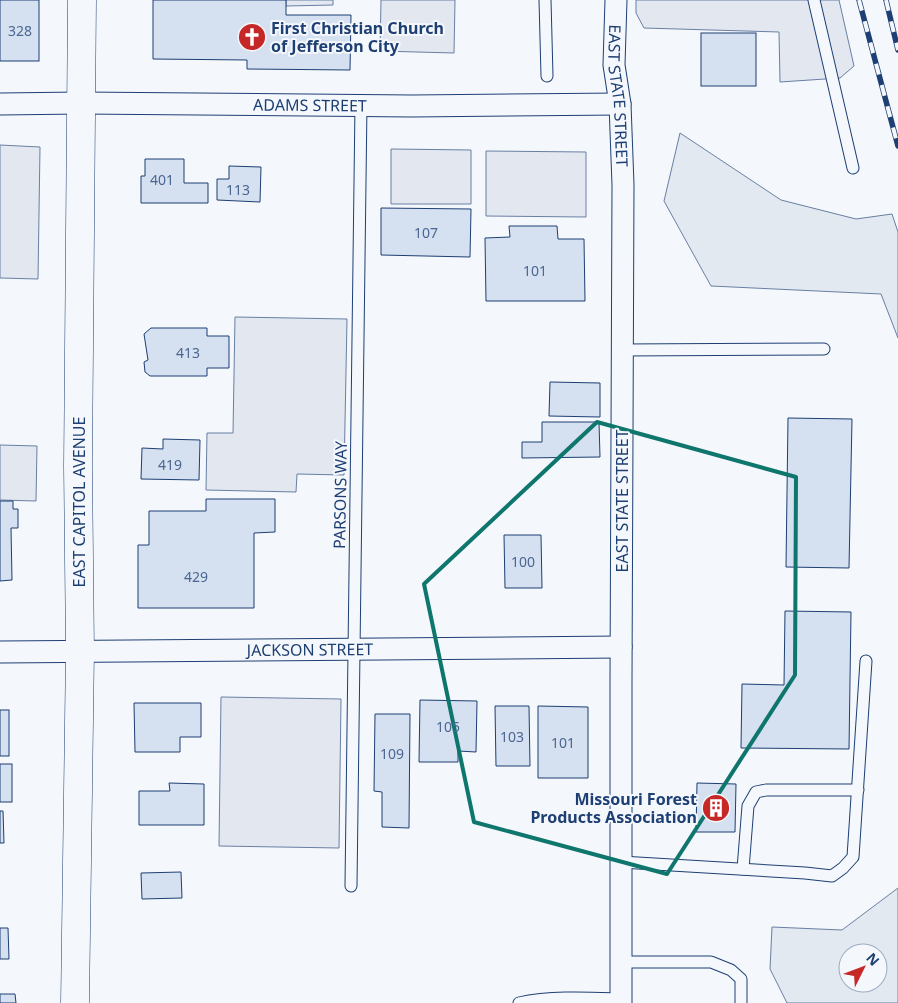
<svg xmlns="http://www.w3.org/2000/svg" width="898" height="1003" viewBox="0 0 898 1003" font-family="'Noto Sans',sans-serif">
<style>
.green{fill:#e3e9f0;stroke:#687fa3;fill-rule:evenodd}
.parking{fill:#e3e8f0;stroke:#687fa3}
.building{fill:#d5e0f0;stroke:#1d3f73}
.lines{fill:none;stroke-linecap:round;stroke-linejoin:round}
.lane-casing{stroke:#1d3f73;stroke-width:13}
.street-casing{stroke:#1d3f73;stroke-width:23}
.secondary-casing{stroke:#1d3f73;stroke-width:29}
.lane{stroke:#f4f7fb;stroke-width:11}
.street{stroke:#f4f7fb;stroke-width:21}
.secondary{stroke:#f4f7fb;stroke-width:28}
.rail-casing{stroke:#1d3f73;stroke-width:5.5}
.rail{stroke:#f4f7fb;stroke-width:4;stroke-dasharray:11;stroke-linecap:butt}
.marked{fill:none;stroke:#0f766e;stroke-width:4;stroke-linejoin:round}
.labels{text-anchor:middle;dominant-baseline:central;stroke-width:4;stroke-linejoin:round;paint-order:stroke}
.number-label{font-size:14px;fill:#4b6792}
.poi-label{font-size:16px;font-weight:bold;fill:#1d3f73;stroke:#f4f7fb;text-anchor:start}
.street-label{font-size:16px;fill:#1d3f73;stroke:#f4f7fb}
</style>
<rect width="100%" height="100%" fill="#f4f7fb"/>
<!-- green -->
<g class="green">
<polygon points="286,0 333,0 333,5 286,6"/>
<polygon points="680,133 781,200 856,219 892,214 898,232 898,338 881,294 711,286 664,201"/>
<path d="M898,888V1003H787L770,969L772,927L842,930ZM848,953H878V983H848Z"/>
</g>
<!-- parking -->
<g class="parking">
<polygon points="381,0 455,0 454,53 380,51"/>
<polygon points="636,0 839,0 854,66 840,78 780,82 779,32 644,28 636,13"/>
<polygon points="0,145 40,147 38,279 0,278"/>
<polygon points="391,149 471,150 471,204 391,204"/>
<polygon points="486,151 586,152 586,217 486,216"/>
<polygon points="235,317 347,319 344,475 297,474 296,492 206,490 207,433 233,433"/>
<polygon points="0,445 37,446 36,501 0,500"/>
<polygon points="221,697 341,699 339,848 219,846"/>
</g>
<!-- building -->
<g class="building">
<rect x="0" y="0" width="39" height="61"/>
<polygon points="153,0 286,0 286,15 351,15 350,70 247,69 247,60 153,59"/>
<rect x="701" y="33" width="55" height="53"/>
<polygon points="145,159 184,159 184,183 208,183 208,203 141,203 141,176 145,176"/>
<polygon points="229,166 261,167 260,202 217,200 217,179 229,179"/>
<polygon points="381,208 471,209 470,257 381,255"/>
<polygon points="509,226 557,226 558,239 584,239 585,301 486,301 485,238 510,237"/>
<polygon points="151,328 207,328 207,336 229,336 229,368 207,368 207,376 150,376 145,372 144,362 148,360 144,334"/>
<polygon points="550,382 600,383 600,417 549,416"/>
<polygon points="788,418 852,419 849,568 786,567"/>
<polygon points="542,422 599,422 600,457 522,458 522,442 542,442"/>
<polygon points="163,439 200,440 199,480 141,479 142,448 163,449"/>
<polygon points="206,499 275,499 275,532 254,533 254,608 138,608 138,545 149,545 149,511 206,511"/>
<polygon points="0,501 13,501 13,509 18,509 18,528 11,528 12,580 0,581"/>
<polygon points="504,535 541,535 542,588 505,588"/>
<polygon points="785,611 851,612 849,749 741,748 742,684 784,685"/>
<polygon points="420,700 477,701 476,752 458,751 458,762 419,762"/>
<polygon points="134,703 201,703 201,737 180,737 180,752 135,752"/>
<polygon points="495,706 529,706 530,766 496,766"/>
<polygon points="538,706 588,707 588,778 538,778"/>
<rect x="0" y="710" width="9" height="46"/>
<polygon points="375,714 410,714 409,828 382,827 382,792 374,791"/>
<rect x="0" y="764" width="12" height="38"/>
<polygon points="169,783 204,784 204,825 139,825 139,791 170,791"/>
<polygon points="697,783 736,784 735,832 696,832"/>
<polygon points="0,811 3,811 4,843 0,843"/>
<polygon points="181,872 182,898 142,899 141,873"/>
<polygon points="0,928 8,928 9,959 0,959"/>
<polygon points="0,994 15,994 16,1003 0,1003"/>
</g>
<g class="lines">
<defs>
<g id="lane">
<polyline points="545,0 547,76"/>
<polyline points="814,0 853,168"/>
<polyline points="622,350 824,349"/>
<polyline points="621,862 805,873 832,876 843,868 853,857 866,661"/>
<polyline points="743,869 748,806 756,792 766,790 858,790"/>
<polyline points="351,886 361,104"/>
<polyline points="621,962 711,962 731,970 741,979 741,1003"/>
<path d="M519,1003C552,996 588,998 621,999"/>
</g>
<g id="street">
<path id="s1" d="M616,0L614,65L620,104L623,185L621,681V1003"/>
<path id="s2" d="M0,104L81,103L412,106L620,104"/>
<path id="s3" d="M0,652L621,647"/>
</g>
<polyline id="secondary" points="75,1003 80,651 78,466 82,0"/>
</defs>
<!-- lane casing -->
<use href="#lane" class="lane-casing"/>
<!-- street casing -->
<use href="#street" class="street-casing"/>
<!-- secondary casing -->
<use href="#secondary" class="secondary-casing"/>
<!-- lane -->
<use href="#lane" class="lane"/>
<!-- street -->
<use href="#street" class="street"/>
<!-- secondary -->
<use href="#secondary" class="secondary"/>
<defs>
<g id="rail">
<polyline points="859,0 898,146"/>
<polyline points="886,0 898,50"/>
</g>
</defs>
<!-- rail casing -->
<use href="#rail" class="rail-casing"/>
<!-- rail -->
<use href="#rail" class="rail"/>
</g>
<!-- marked area -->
<path class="marked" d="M597,422L796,477L795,675L667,874L474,822L424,584Z"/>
<!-- icons -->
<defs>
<symbol id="church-disc" viewBox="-11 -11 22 22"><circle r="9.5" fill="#c62828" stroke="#f4f7fb"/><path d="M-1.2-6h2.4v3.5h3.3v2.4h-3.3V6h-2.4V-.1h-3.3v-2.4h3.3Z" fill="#fff"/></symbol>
<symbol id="building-disc" viewBox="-11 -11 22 22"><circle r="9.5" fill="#c62828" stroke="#f4f7fb"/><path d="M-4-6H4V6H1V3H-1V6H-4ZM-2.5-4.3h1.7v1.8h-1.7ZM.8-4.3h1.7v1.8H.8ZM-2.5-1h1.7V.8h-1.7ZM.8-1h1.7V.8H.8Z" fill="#fff"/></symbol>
</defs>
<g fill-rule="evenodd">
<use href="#church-disc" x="236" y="21" width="32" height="32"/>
<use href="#building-disc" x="700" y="792" width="32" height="32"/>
</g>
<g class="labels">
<!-- number labels -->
<g class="number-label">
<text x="20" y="30">328</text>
<text x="162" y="179">401</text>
<text x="238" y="189">113</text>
<text x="426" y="232">107</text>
<text x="535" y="270">101</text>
<text x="188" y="352">413</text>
<text x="170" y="464">419</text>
<text x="523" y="561">100</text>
<text x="196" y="576">429</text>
<text x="448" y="726">105</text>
<text x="512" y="736">103</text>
<text x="563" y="742">101</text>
<text x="392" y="753">109</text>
</g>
<!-- poi labels -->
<g class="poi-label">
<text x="271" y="28">First Christian Church<tspan x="271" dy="18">of Jefferson City</tspan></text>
<text x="697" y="799" text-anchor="end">Missouri Forest<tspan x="697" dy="18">Products Association</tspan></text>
</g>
<!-- street labels -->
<g class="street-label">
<text stroke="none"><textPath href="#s1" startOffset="96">EAST STATE STREET</textPath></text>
<text stroke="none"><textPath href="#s2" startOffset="310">ADAMS STREET</textPath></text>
<text transform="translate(340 495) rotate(-89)">PARSONS WAY</text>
<text transform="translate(622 501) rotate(-90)">EAST STATE STREET</text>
<text transform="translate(79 502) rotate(-90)">EAST CAPITOL AVENUE</text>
<text stroke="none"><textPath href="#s3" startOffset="310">JACKSON STREET</textPath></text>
</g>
</g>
<!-- north arrow -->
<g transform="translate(863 968) rotate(48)"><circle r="24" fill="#f4f7fb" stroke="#9eadc5"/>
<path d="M0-4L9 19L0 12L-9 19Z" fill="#c62828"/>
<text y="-8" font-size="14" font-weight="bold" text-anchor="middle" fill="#1d3f73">N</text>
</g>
</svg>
